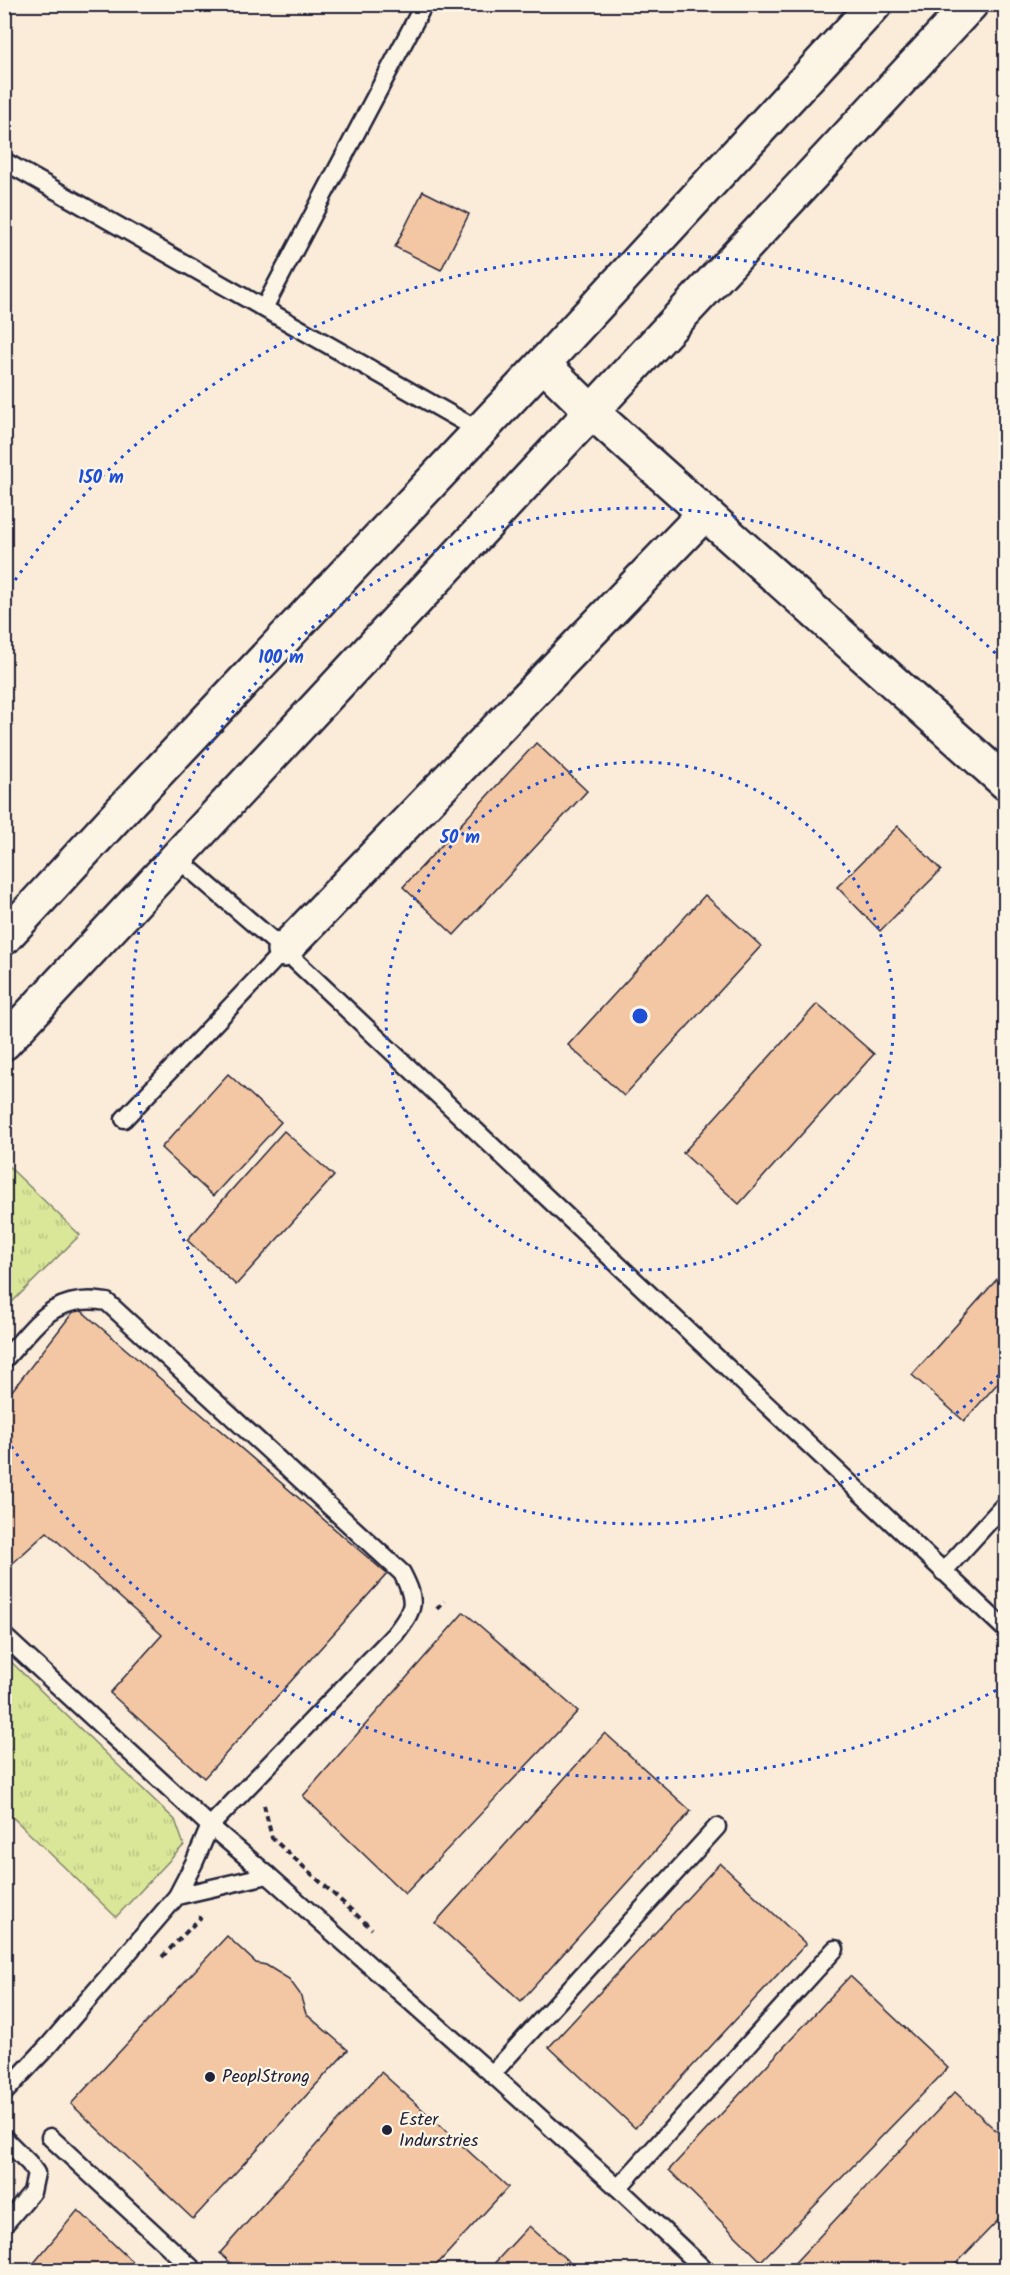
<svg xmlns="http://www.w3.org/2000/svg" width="1010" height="2275" viewBox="0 0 1010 2275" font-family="Kalam,sans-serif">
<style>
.grass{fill:url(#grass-tufts);stroke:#7e846a;stroke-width:1.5}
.building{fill:#f3c7a3;stroke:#22223b;stroke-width:1.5}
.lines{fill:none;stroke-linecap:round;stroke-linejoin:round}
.service-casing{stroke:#22223b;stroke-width:21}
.minor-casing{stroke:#22223b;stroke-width:38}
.secondary-casing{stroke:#22223b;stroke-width:38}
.path{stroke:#22223b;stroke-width:4;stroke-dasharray:6 4.5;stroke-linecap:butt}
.service{stroke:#fcf5e5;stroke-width:16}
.minor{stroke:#fcf5e5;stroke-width:33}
.secondary{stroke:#fcf5e5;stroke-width:33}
.ring{fill:none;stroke:#1d4ed8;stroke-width:3;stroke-dasharray:3 6}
.poi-dot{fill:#22223b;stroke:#fcf5e5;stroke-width:2}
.labels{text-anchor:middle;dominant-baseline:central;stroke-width:4.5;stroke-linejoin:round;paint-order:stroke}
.poi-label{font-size:18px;fill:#22223b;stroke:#fcf5e5;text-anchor:start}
.centre{fill:#1d4ed8;stroke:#fcf5e5;stroke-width:3}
.ring-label{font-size:18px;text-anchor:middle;font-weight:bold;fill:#1d4ed8;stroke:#fcf5e5;stroke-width:4.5;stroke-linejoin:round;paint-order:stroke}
</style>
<defs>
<pattern id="grass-tufts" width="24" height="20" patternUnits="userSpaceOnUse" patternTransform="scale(1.5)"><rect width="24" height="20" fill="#dae698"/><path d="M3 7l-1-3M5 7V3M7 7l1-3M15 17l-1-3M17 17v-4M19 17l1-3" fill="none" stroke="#bbc584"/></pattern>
</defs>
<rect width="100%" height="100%" fill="#faecd8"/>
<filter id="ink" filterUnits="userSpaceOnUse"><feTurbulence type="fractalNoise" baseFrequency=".0167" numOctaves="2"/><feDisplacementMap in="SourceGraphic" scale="12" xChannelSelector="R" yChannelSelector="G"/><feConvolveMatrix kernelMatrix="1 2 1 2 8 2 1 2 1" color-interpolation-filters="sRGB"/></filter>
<g filter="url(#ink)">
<!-- grass -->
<g class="grass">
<polygon points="5,1163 80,1235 5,1309 4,1309"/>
<polygon points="5,1656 175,1820 184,1845 116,1917 5,1810"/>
</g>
<!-- building -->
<g class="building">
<polygon points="423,191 469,214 441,270 395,247"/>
<polygon points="536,743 587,791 454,935 403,887"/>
<polygon points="898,826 941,870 880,931 837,887"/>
<polygon points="705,895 761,946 624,1096 568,1045"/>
<polygon points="817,1004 874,1054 739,1204 683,1153"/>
<polygon points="228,1074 281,1122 213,1196 161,1148"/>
<polygon points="284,1131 334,1176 236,1285 187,1240"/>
<polygon points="1006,1269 1006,1374 964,1421 912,1375"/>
<polygon points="77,1307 387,1574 204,1778 110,1693 162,1635 47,1532 4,1571 4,1401"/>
<polygon points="464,1612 578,1711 405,1894 303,1796"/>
<polygon points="605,1733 691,1811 521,2001 435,1923"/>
<polygon points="720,1863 806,1944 635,2128 549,2047"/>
<polygon points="227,1936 256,1963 266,1965 289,1979 300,1994 306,2014 348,2050 193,2219 71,2104"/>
<polygon points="850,1976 948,2068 761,2261 669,2170"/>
<polygon points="381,2072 508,2187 432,2270 238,2270 220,2253"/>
<polygon points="955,2092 1006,2140 1006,2212 950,2270 788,2270"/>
<polygon points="78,2210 141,2270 28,2270"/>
<polygon points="529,2226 578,2270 488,2270"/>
</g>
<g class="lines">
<defs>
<g id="service">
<polyline points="4,161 480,431"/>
<polyline points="264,308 424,4"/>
<polyline points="177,858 284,950 1006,1630"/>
<polyline points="124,1119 284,950"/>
<path d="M4,1360C38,1323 53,1293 107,1302L402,1573C417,1602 415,1608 395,1634L210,1826L194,1863L177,1896L49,2045L4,2093"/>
<polyline points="943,1572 1006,1503"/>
<polyline points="4,1636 210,1826 268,1875 492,2074 618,2188 705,2270"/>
<polyline points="177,1896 268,1875"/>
<polyline points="492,2074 717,1827"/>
<polyline points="50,2137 194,2270"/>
<polyline points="4,2138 29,2163 36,2173 32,2192 4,2225"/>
<polyline points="618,2188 835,1949"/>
</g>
<g id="minor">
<polyline points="543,364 592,412 1006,783"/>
<polyline points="284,950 705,513"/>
</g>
<g id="secondary">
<polyline points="4,938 124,808 543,364 875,4"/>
<polyline points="4,1043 971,4"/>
</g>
</defs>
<!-- service casing -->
<use href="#service" class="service-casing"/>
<!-- minor casing -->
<use href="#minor" class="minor-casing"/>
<!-- secondary casing -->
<use href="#secondary" class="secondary-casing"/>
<!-- path -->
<g class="path">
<polyline points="437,1609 444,1601"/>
<polyline points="264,1805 272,1838 372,1929"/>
<polyline points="162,1957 201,1917"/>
<polyline points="731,2263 739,2270"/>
</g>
<!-- service -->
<use href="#service" class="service"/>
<!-- minor -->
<use href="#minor" class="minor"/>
<!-- secondary -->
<use href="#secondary" class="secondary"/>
</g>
</g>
<!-- distance rings -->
<g class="ring">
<circle cx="640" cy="1016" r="254"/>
<path d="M1005 1369A508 508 0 1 1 1005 663"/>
<path d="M1004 1686A762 762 0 0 1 5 1437M5 595A762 762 0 0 1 1004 346"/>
</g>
<!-- markers -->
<g class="poi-dot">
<circle cx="210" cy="2077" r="6"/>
<circle cx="387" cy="2130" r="6"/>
</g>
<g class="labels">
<!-- poi labels -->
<g class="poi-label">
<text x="222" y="2077">PeoplStrong</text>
<text x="399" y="2120">Ester<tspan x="399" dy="21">Indurstries</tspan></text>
</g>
</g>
<circle cx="640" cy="1016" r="9" class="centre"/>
<g class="ring-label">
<text x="101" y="483">150 m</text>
<text x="281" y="663">100 m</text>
<text x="460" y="843">50 m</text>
</g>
<!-- margin -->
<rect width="1010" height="2275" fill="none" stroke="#fcf5e5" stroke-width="24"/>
<rect x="12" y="12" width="986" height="2251" fill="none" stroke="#22223b" stroke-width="2" filter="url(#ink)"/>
</svg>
